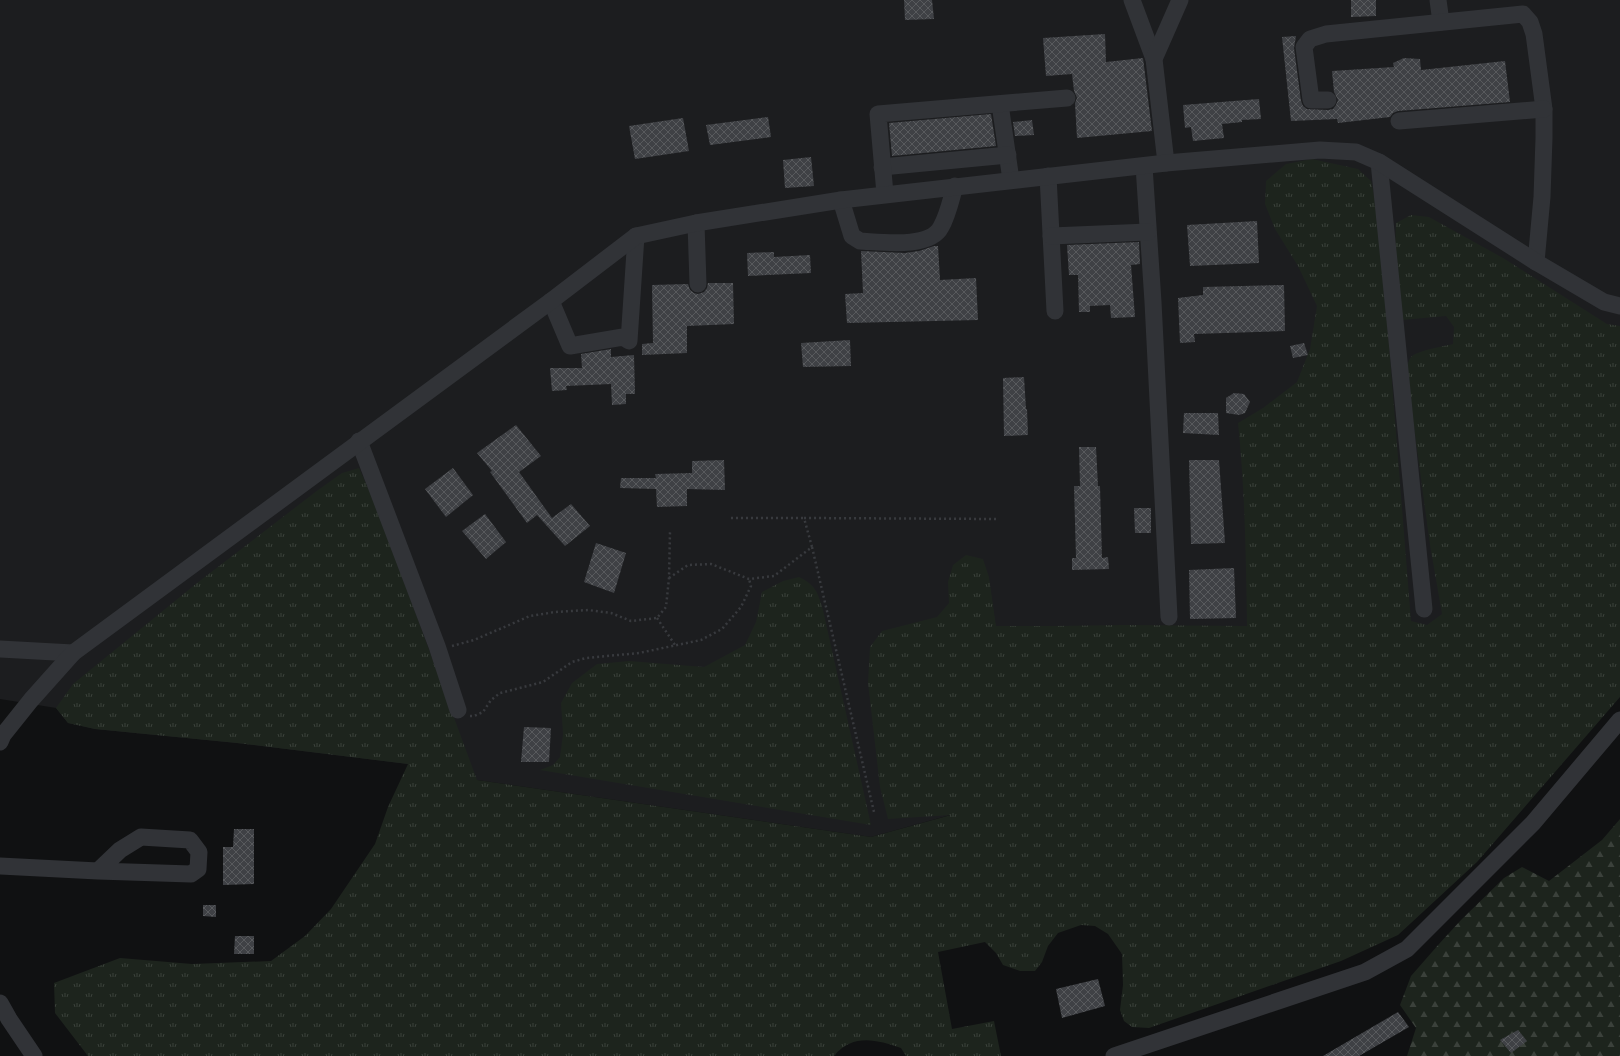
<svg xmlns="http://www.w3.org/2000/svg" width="1620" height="1056" viewBox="0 0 1620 1056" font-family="Cabin,sans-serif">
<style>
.built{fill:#1c1d1f}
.grass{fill:url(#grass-tufts)}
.forest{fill:url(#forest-firs)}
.building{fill:url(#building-cross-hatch)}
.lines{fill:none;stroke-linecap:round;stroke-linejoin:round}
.path{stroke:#383a3e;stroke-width:2.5;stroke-dasharray:2 3;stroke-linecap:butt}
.minor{stroke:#313337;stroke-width:17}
</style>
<defs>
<pattern id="grass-tufts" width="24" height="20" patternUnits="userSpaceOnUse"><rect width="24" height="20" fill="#1d241d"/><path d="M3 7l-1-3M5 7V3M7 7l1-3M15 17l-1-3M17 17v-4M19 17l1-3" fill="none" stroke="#3b413b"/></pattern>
<pattern id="forest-firs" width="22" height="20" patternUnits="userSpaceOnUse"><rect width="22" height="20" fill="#1d241d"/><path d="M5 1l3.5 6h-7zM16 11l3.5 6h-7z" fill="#3b413b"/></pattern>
<pattern id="building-cross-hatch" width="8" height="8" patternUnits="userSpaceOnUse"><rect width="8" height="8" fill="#3f4145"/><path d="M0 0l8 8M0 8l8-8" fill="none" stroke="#585a5d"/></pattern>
</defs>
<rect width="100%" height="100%" fill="#101112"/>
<!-- built -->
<polygon class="built" points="0,0 1620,0 1620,530 1488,604 954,814 871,837 477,780 408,764 237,743 95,729 68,723 56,708 0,699"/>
<!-- grass -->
<g class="grass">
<path d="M1312,159L1358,169L1371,181L1379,219L1411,621L1427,625L1442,614L1430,545L1407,376C1407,370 1407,362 1411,357C1416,351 1444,346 1453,344L1454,327L1446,316L1402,320L1395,250L1396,223L1411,215L1429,217L1503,258L1607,324L1620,326V697L1477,862L1398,935L1341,961L1149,1028L1132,1027L1124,1021L1120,1010L1123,985L1122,954L1108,934L1095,926L1081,925L1058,933L1048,946L1042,962L1035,971H1020L1003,965L996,953L985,942L938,952L952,1029L994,1021L1001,1056H906L901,1048C877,1040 853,1033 834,1056H88L55,1013L54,983L120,958L192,964L271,961L305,936L331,909L375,844L388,807L408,764L237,743L95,729L68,723L56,708L73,684L197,583L318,490L342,473L359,468L376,506L477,780L871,837L951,815L888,819L880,787L868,683L870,647L882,631L937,617L949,603L948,582L953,565L966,555L983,559L989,577L996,626H1054L1125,625L1247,626C1246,558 1245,490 1238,423L1263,408L1297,382L1310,349L1317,306L1298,266L1275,229L1265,204L1266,181L1286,164Z"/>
<path d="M799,577C816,585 818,593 823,610L871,825L540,770L553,765L560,757L563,734L561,703L572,683L597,664L629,661L704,667L745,645L756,622L762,592L783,581Z"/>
</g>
<!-- forest -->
<polygon class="forest" points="1620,819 1620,1056 1407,1056 1416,1028 1400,1005 1411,976 1439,944 1461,920 1504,878 1522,867 1549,881 1602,840"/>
<!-- building -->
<g class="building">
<polygon points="904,0 932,0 934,19 905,20"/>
<polygon points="1351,0 1376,0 1376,16 1351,17"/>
<polygon points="1105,34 1106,62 1143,58 1152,131 1077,138 1075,103 1077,98 1074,91 1072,74 1046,76 1043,38"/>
<polygon points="1296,36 1294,48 1301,101 1303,106 1307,109 1328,110 1333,109 1336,105 1338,100 1334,92 1332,71 1394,67 1393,63 1404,58 1420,59 1421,70 1505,61 1510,102 1398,111 1393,113 1390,117 1338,123 1337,119 1291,121 1282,37"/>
<polygon points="1259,99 1261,119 1242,120 1242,122 1222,124 1224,138 1193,141 1191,127 1185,128 1183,105"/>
<polygon points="991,114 996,146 892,156 889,123"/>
<polygon points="768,117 771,137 710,145 706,125"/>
<polygon points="683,118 689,151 635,159 629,126"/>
<polygon points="1032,120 1034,135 1015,136 1013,122"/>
<polygon points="811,157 814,186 785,188 783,160"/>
<polygon points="1257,221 1259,263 1190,266 1187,225"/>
<polygon points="1139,242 1140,264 1131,265 1135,317 1111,318 1110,305 1090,306 1090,312 1079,312 1078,275 1069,275 1067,245"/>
<polygon points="934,246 938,246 940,280 976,278 978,320 847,323 845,294 863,293 861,251 905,253 919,251"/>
<polygon points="774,252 774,257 810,255 811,273 748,276 747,253"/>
<polygon points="708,283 733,283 734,324 687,326 687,353 642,355 642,344 653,343 652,285 688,284 690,290 694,293 698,294 704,292 707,288"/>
<polygon points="1284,285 1285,331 1194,334 1195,342 1180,343 1178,298 1203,295 1203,287"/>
<polygon points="850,340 851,366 803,367 801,343"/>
<polygon points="1304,343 1308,355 1293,358 1290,346"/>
<polygon points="611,349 611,357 634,355 635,394 626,394 626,404 612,405 611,384 566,386 567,390 552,391 550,368 582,368 581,354"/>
<polygon points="1024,377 1026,409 1027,409 1028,435 1004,436 1003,378"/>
<polygon points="1234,393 1244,394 1250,402 1245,413 1239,415 1226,413 1226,398"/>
<polygon points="1184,413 1218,413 1219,435 1183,433"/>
<polygon points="516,425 541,456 519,472 552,518 571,504 590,526 565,546 537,515 527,523 490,472 492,471 477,453"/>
<polygon points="1079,447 1096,447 1098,486 1100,486 1102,558 1108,557 1109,569 1072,570 1072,558 1076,558 1074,486 1080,486"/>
<polygon points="724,460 725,490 687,489 687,506 657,507 656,489 620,488 621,478 656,478 655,474 692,473 692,461"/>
<polygon points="1189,460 1219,460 1225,543 1191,544"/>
<polygon points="453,468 473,495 446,517 425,489"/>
<polygon points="1134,508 1151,508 1151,533 1135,533"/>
<polygon points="485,514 506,542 486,559 462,531"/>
<polygon points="596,543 626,553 614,593 584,582"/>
<polygon points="1234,568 1236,618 1190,619 1189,570"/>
<polygon points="524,727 551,728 549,762 521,762"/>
<polygon points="234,829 254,829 254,884 223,885 223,847 233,847"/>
<polygon points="203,905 216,905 216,917 203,916"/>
<polygon points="235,936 254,936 254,954 234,954"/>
<polygon points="1098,979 1105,1006 1062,1018 1056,989"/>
<polygon points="1398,1012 1409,1027 1359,1056 1323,1056"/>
<polygon points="1518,1030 1527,1041 1511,1053 1500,1040"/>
</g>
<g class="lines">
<!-- path -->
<g class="path">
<polyline points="731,518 804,518"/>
<polyline points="812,547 874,812"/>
<polyline points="669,578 688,565 711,564 749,579 774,576 812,547 804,518 996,519"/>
<polyline points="657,618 675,645"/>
<polyline points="452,646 474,640 530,616 555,612 588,610 611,613 631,621 657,618 666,607 669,578 670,532"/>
<polyline points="470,716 474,716 483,712 491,700 500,693 543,682 572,662 586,658 639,653 701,640 722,629 741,607 751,586 749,579"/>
</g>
<!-- minor -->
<g class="minor">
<polyline points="1132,0 1154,59"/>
<polyline points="1438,0 1441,22"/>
<polyline points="1328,100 1311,100 1304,47 1310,39 1326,34 1523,14 1530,22 1534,34 1544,109 1544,138 1542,197 1536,262"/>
<polyline points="1000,104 1011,180"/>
<polyline points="1399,121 1544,109"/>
<polyline points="1379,162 1424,609"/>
<polyline points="1166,163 1154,59 1180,0"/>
<polyline points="1144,166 1153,302 1169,617"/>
<polyline points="882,167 1008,155"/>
<polyline points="1048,176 1055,311"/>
<polyline points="885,194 878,114 1067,98"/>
<path d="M841,200L852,236L860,241C881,242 930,249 941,227C948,215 951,199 955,186"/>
<polyline points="696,223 698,284"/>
<polyline points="1051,236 1148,232"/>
<polyline points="551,301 570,346 623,337 629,341 636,236"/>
<polyline points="359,441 437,646 458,710"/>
<polyline points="0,649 73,653"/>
<polyline points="0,742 3,735 31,700 73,653 551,301 636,236 696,223 841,200 1166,163 1320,150 1356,152 1379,162 1536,262 1604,302 1620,306"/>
<polyline points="0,866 98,871 191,874 198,869 199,852 190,840 141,837 120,850 98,871"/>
<polyline points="0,1003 9,1019 34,1056"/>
<polyline points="1114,1056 1365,972 1407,949 1533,823 1620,720"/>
</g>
</g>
</svg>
